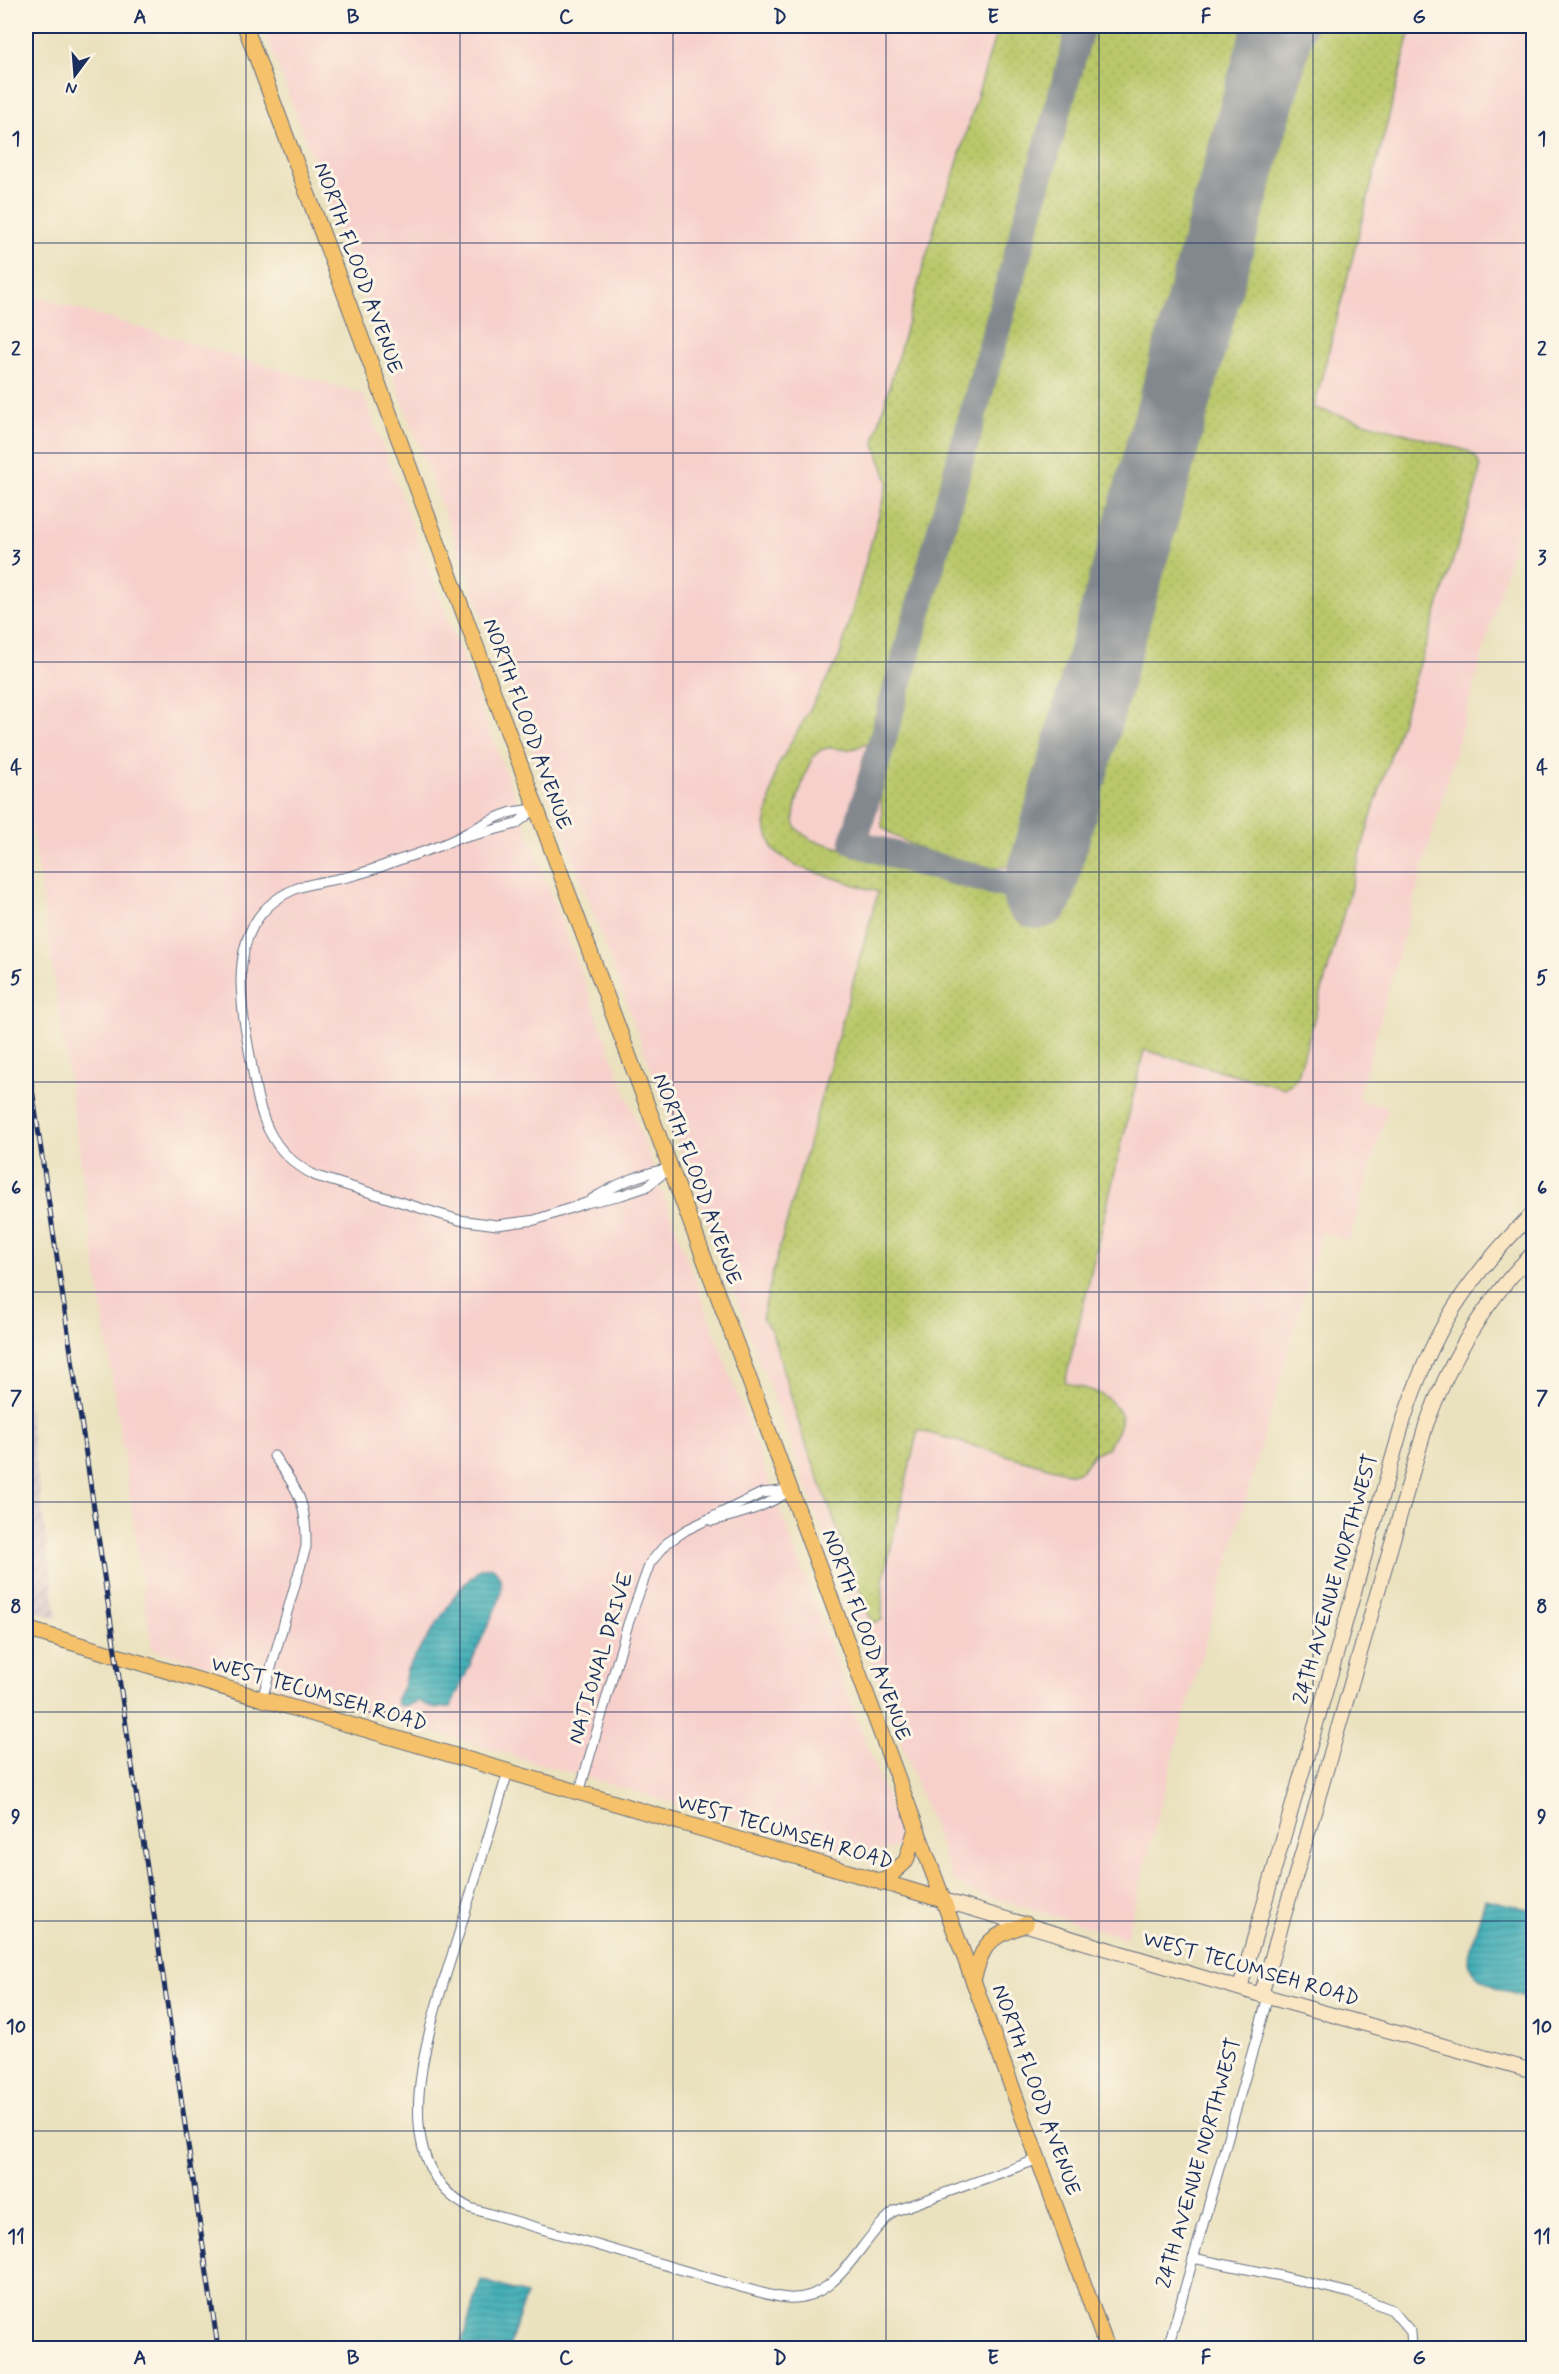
<svg xmlns="http://www.w3.org/2000/svg" width="1559" height="2374" viewBox="0 0 1559 2374" font-family="Mynerve,sans-serif">
<style>
.built{fill:#f7d0cc}
.industrial{fill:url(#industrial-furrows)}
.grass{fill:url(#grass-dots);stroke:#6a7c64;stroke-width:1.5}
.water{fill:url(#water-rules);stroke:#2a6c89;stroke-width:1.5}
.lines{fill:none;stroke-linecap:round;stroke-linejoin:round}
.taxiway{stroke:#82888e;stroke-width:28}
.runway{stroke:#82888e;stroke-width:72}
.street-casing{stroke:#636d80;stroke-width:11}
.secondary-casing{stroke:#636d80;stroke-width:16}
.primary-casing{stroke:#636d80;stroke-width:17}
.street{stroke:#fff;stroke-width:9}
.secondary{stroke:#fbe6c4;stroke-width:14}
.primary{stroke:#f5c16b;stroke-width:15}
.rail-casing{stroke:#1b2f5e;stroke-width:5}
.rail{stroke:#fcf5e5;stroke-width:3;stroke-dasharray:9;stroke-linecap:butt}
.grid{fill:none;stroke:#1b2f5e;stroke-width:1.5;stroke-opacity:0.55}
.labels{text-anchor:middle;dominant-baseline:central;stroke-width:6;stroke-linejoin:round;paint-order:stroke}
.street-label{font-size:21px;fill:#1b2f5e;stroke:#fcf5e5}
.neatline{fill:none;stroke:#1b2f5e;stroke-width:2}
.grid-label{font-size:20px;text-anchor:middle;font-weight:bold;fill:#1b2f5e}
</style>
<defs>
<pattern id="industrial-furrows" width="10" height="10" patternUnits="userSpaceOnUse" patternTransform="scale(1.5)"><rect width="10" height="10" fill="#d2bec3"/><path d="M-1 1l2-2M0 10L10 0M9 11l2-2" fill="none" stroke="#aa9ba2"/></pattern>
<pattern id="grass-dots" width="8" height="8" patternUnits="userSpaceOnUse" patternTransform="scale(1.5)"><rect width="8" height="8" fill="#bac86a"/><path d="M2 2h.1M6 6h.1" fill="none" stroke="#9fac5e" stroke-width="1.8" stroke-linecap="round"/></pattern>
<pattern id="water-rules" width="6" height="5" patternUnits="userSpaceOnUse" patternTransform="scale(1.5)"><rect width="6" height="5" fill="#39aab4"/><path d="M0 2.5h6" fill="none" stroke="#2f8b96"/></pattern>
</defs>
<rect width="100%" height="100%" fill="#fcf5e5"/>
<filter id="ink" filterUnits="userSpaceOnUse"><feTurbulence type="fractalNoise" baseFrequency=".0167" numOctaves="2"/><feDisplacementMap in="SourceGraphic" scale="12" xChannelSelector="R" yChannelSelector="G"/><feConvolveMatrix kernelMatrix="1 2 1 2 8 2 1 2 1" color-interpolation-filters="sRGB"/></filter>
<filter id="wash" filterUnits="userSpaceOnUse"><feTurbulence type="fractalNoise" baseFrequency=".008" numOctaves="4" result="noise"/><feDisplacementMap in="SourceGraphic" scale="24" xChannelSelector="R" yChannelSelector="G"/><feGaussianBlur stdDeviation="1.35" result="paint"/><feColorMatrix in="noise" values="0 0 0 0 0 0 0 0 0 0 0 0 0 0 0 0 0 1.4 0 .05"/><feComposite in="paint" operator="in"/></filter>
<g filter="url(#wash)">
<rect width="100%" height="100%" fill="#eae1be"/>
<!-- built -->
<g class="built">
<polygon points="263,26 1533,26 1533,474 1358,1099 1388,1108 1349,1241 1322,1232 1182,1724 1126,1938 963,1889 963,1884 957,1884 952,1878"/>
<polygon points="26,294 363,394 602,1029 904,1845 856,1857 152,1649 26,788"/>
</g>
<!-- industrial -->
<polygon class="industrial" points="26,1394 57,1618 26,1608"/>
<!-- grass -->
<g class="grass">
<path d="M998,26H1072L872,740C865,744 859,748 851,749C837,751 827,743 816,754C808,761 793,809 794,820C795,830 804,835 812,840L1059,909L1307,26H1412L1314,408L1468,451C1486,462 1479,474 1475,491L1369,823L1298,1076L1293,1082L1285,1088L1144,1050L1065,1382C1091,1392 1107,1389 1122,1416L1117,1432L1107,1449L1094,1453L1081,1471L1072,1474L918,1430L883,1581L882,1620L872,1623L801,1431L772,1332L762,1318L774,1268L878,892L796,866L773,850L765,826L776,769L839,658L888,482L874,441L940,208L954,174Z"/>
<path d="M1090,26H1256L1021,863C988,877 909,850 882,827L881,788L899,712Z"/>
</g>
<!-- water -->
<g class="water">
<path d="M493,1567C503,1579 503,1587 499,1601L451,1707L435,1709L418,1701L406,1706L398,1705L396,1700L403,1687L407,1669L460,1588L481,1568Z"/>
<path d="M1485,1899L1533,1910V1999C1516,1995 1467,1983 1469,1959C1470,1943 1481,1915 1485,1899Z"/>
<polygon points="481,2280 526,2294 509,2348 460,2348"/>
</g>
<g class="lines">
<!-- taxiway -->
<polyline class="taxiway" points="1038,893 913,861 854,842 1081,26"/>
<!-- runway -->
<polyline class="runway" points="1038,893 1279,26"/>
</g>
</g>
<g filter="url(#ink)">
<g class="lines">
<defs>
<g id="street">
<path d="M536,809C527,810 517,810 509,813C488,819 471,832 451,841C433,849 414,855 396,861C378,868 361,874 343,878C327,881 310,883 295,889C221,921 241,1005 252,1067C260,1116 268,1152 316,1176L459,1220L497,1225L535,1220L586,1203L622,1195L646,1187L670,1168"/>
<polyline points="463,838 516,824 535,809"/>
<path d="M592,1199C617,1184 639,1174 668,1169"/>
<path d="M712,1521C741,1514 762,1508 788,1492"/>
<path d="M262,1699L306,1547C307,1504 299,1491 274,1456"/>
<path d="M508,1772C492,1825 475,1879 459,1933C436,2009 375,2160 470,2208L744,2288C756,2291 768,2295 780,2297C838,2308 857,2240 895,2211L1039,2159"/>
<polyline points="579,1793 628,1624 650,1563 667,1543 686,1530 762,1493 790,1490"/>
<polyline points="1193,2258 1281,2276 1350,2293 1392,2310 1411,2332 1412,2348"/>
<polyline points="1170,2340 1268,1997"/>
</g>
<g id="secondary">
<polyline points="943,1900 1268,1997 1534,2071"/>
<path d="M1240,1988L1403,1422C1432,1331 1466,1279 1534,1212"/>
<path d="M1261,1995L1426,1425C1450,1360 1484,1301 1534,1252"/>
</g>
<g id="primary">
<polyline points="245,26 973,1980 1107,2348"/>
<polyline points="26,1629 943,1900"/>
<polyline points="882,1883 906,1861 916,1829"/>
<path d="M973,1980C985,1940 987,1939 1026,1924"/>
</g>
</defs>
<!-- street casing -->
<use href="#street" class="street-casing"/>
<!-- secondary casing -->
<use href="#secondary" class="secondary-casing"/>
<!-- primary casing -->
<use href="#primary" class="primary-casing"/>
<!-- street -->
<use href="#street" class="street"/>
<!-- secondary -->
<use href="#secondary" class="secondary"/>
<!-- primary -->
<use href="#primary" class="primary"/>
<defs>
<polyline id="rail" points="26,1048 218,2348"/>
</defs>
<!-- rail casing -->
<use href="#rail" class="rail-casing"/>
<!-- rail -->
<use href="#rail" class="rail"/>
</g>
</g>
<!-- grid -->
<path class="grid" d="M246,26V2348M460,26V2348M673,26V2348M886,26V2348M1099,26V2348M1313,26V2348M26,243H1534M26,453H1534M26,662H1534M26,872H1534M26,1082H1534M26,1292H1534M26,1502H1534M26,1712H1534M26,1921H1534M26,2131H1534"/>
<g class="labels">
<!-- street labels -->
<g class="street-label">
<text transform="translate(358 268) rotate(70)">NORTH FLOOD AVENUE</text>
<text transform="translate(527 724) rotate(70)">NORTH FLOOD AVENUE</text>
<text transform="translate(697 1179) rotate(70)">NORTH FLOOD AVENUE</text>
<text transform="translate(1336 1579) rotate(-74)">24TH AVENUE NORTHWEST</text>
<text transform="translate(866 1635) rotate(70)">NORTH FLOOD AVENUE</text>
<text transform="translate(601 1658) rotate(-73)">NATIONAL DRIVE</text>
<text transform="translate(319 1694) rotate(16)">WEST TECUMSEH ROAD</text>
<text transform="translate(785 1832) rotate(16)">WEST TECUMSEH ROAD</text>
<text transform="translate(1251 1969) rotate(16)">WEST TECUMSEH ROAD</text>
<text transform="translate(1036 2090) rotate(70)">NORTH FLOOD AVENUE</text>
<text transform="translate(1199 2163) rotate(-74)">24TH AVENUE NORTHWEST</text>
</g>
</g>
<!-- margin -->
<rect width="1559" height="2374" fill="none" stroke="#fcf5e5" stroke-width="66"/>
<!-- north arrow -->
<g transform="translate(75 75) rotate(196)" stroke="#fcf5e5" stroke-width="4.5" paint-order="stroke">
<path d="M0-4.5L10 22L0 15L-10 22Z" fill="#1b2f5e"/>
<text y="-9" font-size="16" font-weight="bold" text-anchor="middle" fill="#1b2f5e">N</text>
</g>
<rect x="33" y="33" width="1493" height="2308" class="neatline"/>
<g class="grid-label">
<text x="140" y="23">A</text>
<text x="353" y="23">B</text>
<text x="566" y="23">C</text>
<text x="780" y="23">D</text>
<text x="993" y="23">E</text>
<text x="1206" y="23">F</text>
<text x="1419" y="23">G</text>
<text x="16" y="145">1</text>
<text x="1542" y="145">1</text>
<text x="16" y="355">2</text>
<text x="1542" y="355">2</text>
<text x="16" y="564">3</text>
<text x="1542" y="564">3</text>
<text x="16" y="774">4</text>
<text x="1542" y="774">4</text>
<text x="16" y="984">5</text>
<text x="1542" y="984">5</text>
<text x="16" y="1194">6</text>
<text x="1542" y="1194">6</text>
<text x="16" y="1404">7</text>
<text x="1542" y="1404">7</text>
<text x="16" y="1613">8</text>
<text x="1542" y="1613">8</text>
<text x="16" y="1823">9</text>
<text x="1542" y="1823">9</text>
<text x="16" y="2033">10</text>
<text x="1542" y="2033">10</text>
<text x="16" y="2243">11</text>
<text x="1542" y="2243">11</text>
<text x="140" y="2364">A</text>
<text x="353" y="2364">B</text>
<text x="566" y="2364">C</text>
<text x="780" y="2364">D</text>
<text x="993" y="2364">E</text>
<text x="1206" y="2364">F</text>
<text x="1419" y="2364">G</text>
</g>
</svg>
